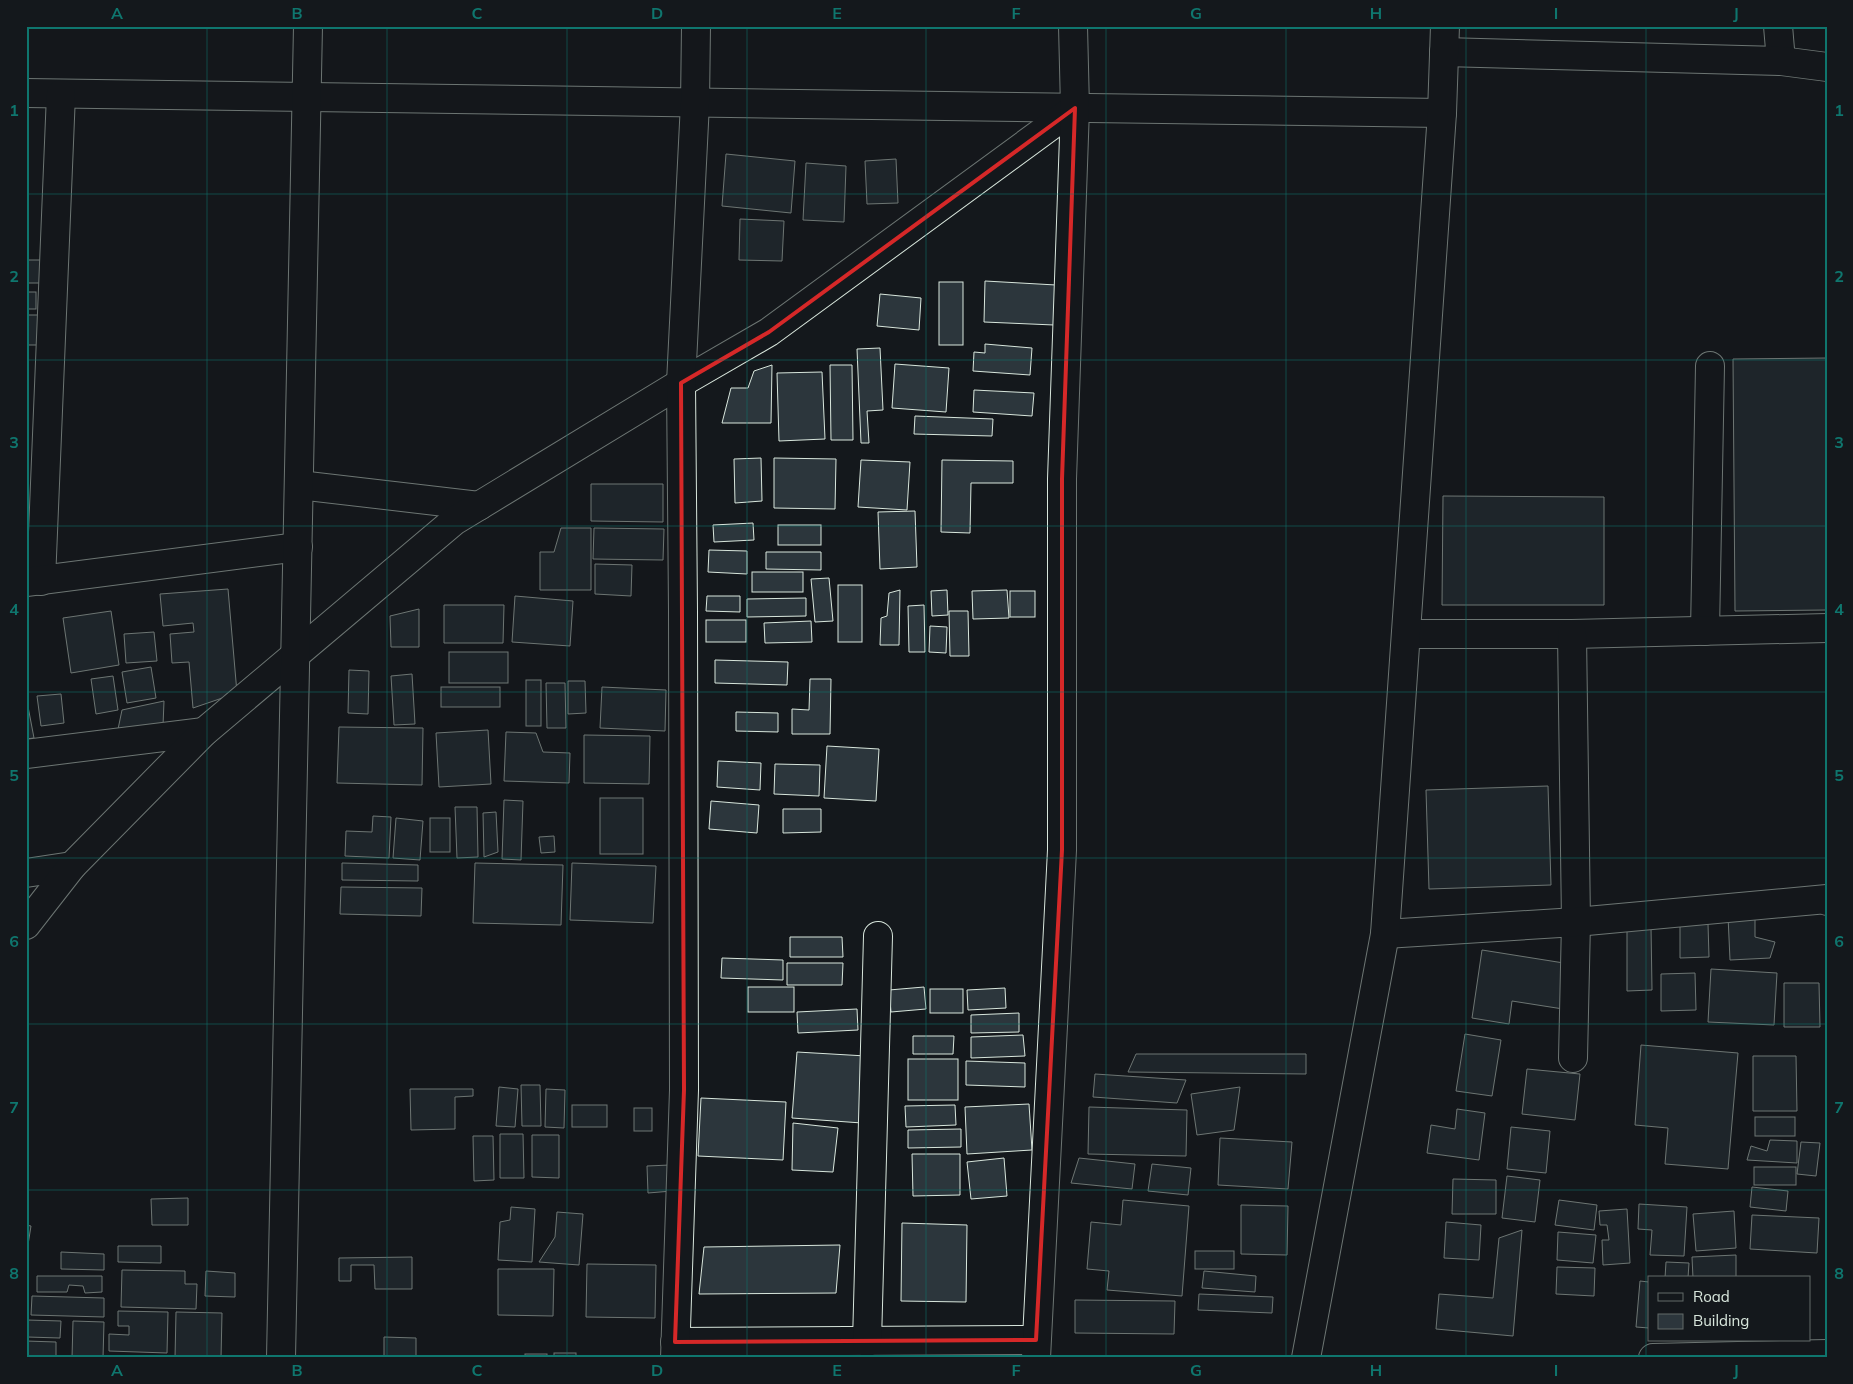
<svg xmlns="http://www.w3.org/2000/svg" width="1853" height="1384" viewBox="0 0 1853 1384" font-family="Mulish,sans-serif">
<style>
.building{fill:#2c363c;stroke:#d8e6dc}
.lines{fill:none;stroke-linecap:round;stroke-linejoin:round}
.minor-casing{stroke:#d8e6dc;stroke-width:30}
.minor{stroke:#14181c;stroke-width:28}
.marked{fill:none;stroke:#d62828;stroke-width:4;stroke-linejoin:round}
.grid{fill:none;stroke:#0f766e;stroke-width:1;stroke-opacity:0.55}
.neatline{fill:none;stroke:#0f766e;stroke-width:2}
.grid-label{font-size:16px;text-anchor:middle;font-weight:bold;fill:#0f766e}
</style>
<rect width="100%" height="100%" fill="#14181c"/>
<!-- building -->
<g class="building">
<polygon points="726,154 795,161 791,213 722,206"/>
<polygon points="896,159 898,203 867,204 865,161"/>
<polygon points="806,163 846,166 844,222 803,220"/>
<polygon points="740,219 784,221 782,261 739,260"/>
<rect x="26" y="260" width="15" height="23"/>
<polygon points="985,281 1056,285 1054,325 984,322"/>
<rect x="939" y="282" width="24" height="63"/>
<rect x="26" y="292" width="10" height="17"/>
<polygon points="880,294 921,298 919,330 877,326"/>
<rect x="26" y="315" width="12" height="30"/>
<polygon points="985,344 1032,348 1030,375 973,371 974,352 985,353"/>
<polygon points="880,348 883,410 867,411 869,443 861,443 857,349"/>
<polygon points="1827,358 1827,610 1735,611 1733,359"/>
<polygon points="895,364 949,368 946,412 892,408"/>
<polygon points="772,365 771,423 722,423 731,388 748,388 754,371"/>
<polygon points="830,365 852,365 853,440 831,440"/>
<polygon points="822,372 825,439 779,441 777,373"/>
<polygon points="974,390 1034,393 1032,416 973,412"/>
<polygon points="915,416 993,419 992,436 914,434"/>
<polygon points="761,458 762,501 735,503 734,459"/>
<polygon points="774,458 836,459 835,509 774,508"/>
<polygon points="861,460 910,462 907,510 858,507"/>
<polygon points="942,460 1013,461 1013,483 971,483 970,533 941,532"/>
<polygon points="591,484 663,484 663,522 591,521"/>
<polygon points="1443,496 1604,497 1604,605 1442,605"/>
<polygon points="38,508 37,546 26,547 26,509"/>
<polygon points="915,511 917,567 880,569 878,512"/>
<polygon points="753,523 754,540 714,542 713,525"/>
<rect x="778" y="525" width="43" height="20"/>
<polygon points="561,528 591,528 591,590 540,590 540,552 554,552"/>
<polygon points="594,528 664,529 663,560 593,559"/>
<polygon points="709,550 747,551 747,574 708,572"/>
<polygon points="766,552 821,552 821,570 766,569"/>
<polygon points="595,564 632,565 631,596 595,594"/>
<rect x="752" y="572" width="51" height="20"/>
<polygon points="829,578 833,621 815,622 811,579"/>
<rect x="838" y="585" width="24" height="57"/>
<polygon points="228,589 237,693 193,708 189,662 172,663 170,634 194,632 193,623 163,626 160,594"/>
<polygon points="900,590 899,645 880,645 881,618 887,616 889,593"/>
<polygon points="947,590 948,615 932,616 931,591"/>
<polygon points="1007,590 1009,618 973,619 972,591"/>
<rect x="1010" y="591" width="25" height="26"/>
<polygon points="515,596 573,601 570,646 512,642"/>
<polygon points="707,596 740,596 740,612 706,611"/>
<polygon points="806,598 806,616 747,617 747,599"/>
<polygon points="444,605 504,605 503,643 444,643"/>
<polygon points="924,605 925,652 909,652 908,606"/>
<polygon points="419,609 419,647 391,647 390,616"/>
<polygon points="111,611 119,665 71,673 63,618"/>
<polygon points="949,611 968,611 969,656 950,656"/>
<rect x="706" y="620" width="40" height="22"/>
<polygon points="811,621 812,642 765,643 764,623"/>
<polygon points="930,626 947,627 946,653 929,652"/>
<polygon points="154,632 157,661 126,663 124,634"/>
<rect x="449" y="652" width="59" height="31"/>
<polygon points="715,660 788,662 787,685 715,683"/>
<polygon points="151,667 156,698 127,703 122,672"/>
<polygon points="349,670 369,671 368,714 348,713"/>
<polygon points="412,674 415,724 394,725 391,676"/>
<polygon points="113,676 118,710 96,714 91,679"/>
<polygon points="810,679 831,679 830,734 792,734 792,709 809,710"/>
<rect x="526" y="680" width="15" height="46"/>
<polygon points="568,681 585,681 586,713 568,714"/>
<polygon points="546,683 565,683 566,728 547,728"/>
<rect x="441" y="687" width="59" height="20"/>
<polygon points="602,687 666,690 665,731 600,728"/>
<polygon points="61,694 64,723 41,726 37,696"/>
<polygon points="26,696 34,738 26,739"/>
<polygon points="164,701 163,726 117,734 122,710"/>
<polygon points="736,712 778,713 778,732 736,731"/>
<polygon points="339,727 423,728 422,785 337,783"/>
<polygon points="488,730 491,784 439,787 436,733"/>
<polygon points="506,732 536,733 543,752 570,753 569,783 504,781"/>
<polygon points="584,735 650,736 649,784 584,783"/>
<polygon points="827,746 879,749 876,801 824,798"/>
<polygon points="718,761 761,763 760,790 717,787"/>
<polygon points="775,764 820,765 819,796 774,794"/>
<polygon points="1548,786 1551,885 1429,889 1426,790"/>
<rect x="600" y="798" width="43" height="56"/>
<polygon points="504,800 523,801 521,860 502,859"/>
<polygon points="711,801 759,805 757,833 709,829"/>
<polygon points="455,807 477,807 478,857 457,858"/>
<polygon points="783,809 821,809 821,832 783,833"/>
<polygon points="496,812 498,852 484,857 483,813"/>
<polygon points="373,816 391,817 389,858 345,856 346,831 372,832"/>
<polygon points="396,818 423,821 420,860 393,858"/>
<rect x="430" y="818" width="20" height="34"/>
<polygon points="554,836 555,852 541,853 539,837"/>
<polygon points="342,863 418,865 418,881 342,880"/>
<polygon points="475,863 563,865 561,925 473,923"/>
<polygon points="572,863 656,866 653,923 570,920"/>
<polygon points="341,887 422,888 421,916 340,914"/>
<polygon points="1755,915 1755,937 1775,942 1770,958 1730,960 1728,916"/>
<polygon points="1708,924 1709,957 1680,958 1680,925"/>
<polygon points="1627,927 1651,927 1652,990 1627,991"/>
<polygon points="790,937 842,937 843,957 790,957"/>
<polygon points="1482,950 1570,964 1563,1009 1512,1001 1509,1024 1472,1018"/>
<polygon points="722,958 783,960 783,980 721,978"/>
<polygon points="787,963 843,963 842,985 787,985"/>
<polygon points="1711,969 1777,973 1774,1025 1708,1022"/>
<polygon points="1695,973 1696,1010 1661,1011 1661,974"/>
<polygon points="1784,983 1819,983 1820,1027 1784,1027"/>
<rect x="748" y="987" width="46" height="25"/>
<polygon points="924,987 926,1009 891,1012 889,990"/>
<polygon points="1005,988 1006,1008 968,1010 967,990"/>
<rect x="930" y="989" width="33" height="24"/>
<polygon points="857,1009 858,1030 798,1033 797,1012"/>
<polygon points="1019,1013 1019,1032 971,1033 971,1015"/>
<polygon points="1465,1034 1501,1040 1492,1096 1456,1091"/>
<polygon points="1023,1035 1025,1056 971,1058 971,1037"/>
<polygon points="913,1036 954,1036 953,1054 913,1054"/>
<polygon points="1641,1045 1738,1053 1728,1169 1665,1164 1668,1128 1635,1125"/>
<polygon points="797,1052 866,1056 862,1123 792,1118"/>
<polygon points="1136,1054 1306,1054 1306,1074 1128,1072"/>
<polygon points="1753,1056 1796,1056 1797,1111 1753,1111"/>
<rect x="908" y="1059" width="50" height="41"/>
<polygon points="966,1061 1025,1063 1025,1087 966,1085"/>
<polygon points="1527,1069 1580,1074 1575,1120 1522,1114"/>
<polygon points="1095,1074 1186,1080 1177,1103 1093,1097"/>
<polygon points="521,1085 540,1085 541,1126 522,1126"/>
<polygon points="499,1087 518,1089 515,1127 496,1126"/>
<polygon points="1240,1087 1234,1130 1197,1135 1191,1094"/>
<polygon points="410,1089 473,1089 473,1096 455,1097 455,1129 411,1130"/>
<polygon points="546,1089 565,1090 564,1128 545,1127"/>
<polygon points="701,1098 786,1102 783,1160 698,1156"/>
<polygon points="1029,1104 1032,1150 967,1154 965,1107"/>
<rect x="572" y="1105" width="35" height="22"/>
<polygon points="955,1105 956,1125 906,1127 905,1106"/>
<polygon points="1089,1107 1187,1110 1186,1156 1088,1154"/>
<rect x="634" y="1108" width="18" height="23"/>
<polygon points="1457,1109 1485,1113 1479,1160 1427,1153 1431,1125 1455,1129"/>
<rect x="1755" y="1117" width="40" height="19"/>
<polygon points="793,1123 838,1128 833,1172 792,1170"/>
<polygon points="1511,1127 1550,1131 1546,1173 1507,1169"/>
<polygon points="961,1129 961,1147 908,1148 908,1130"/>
<polygon points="500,1134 523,1134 524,1178 500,1178"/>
<polygon points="532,1135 559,1135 559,1178 532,1177"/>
<polygon points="473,1136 493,1136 494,1180 474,1181"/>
<polygon points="1220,1138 1292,1142 1288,1189 1218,1185"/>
<polygon points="1770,1140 1797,1141 1797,1163 1747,1160 1751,1146 1767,1151"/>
<polygon points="1801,1142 1820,1143 1816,1176 1797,1174"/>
<polygon points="912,1154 960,1154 960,1195 913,1196"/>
<polygon points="1004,1158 1007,1196 971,1199 967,1162"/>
<polygon points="1079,1158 1135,1164 1132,1189 1071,1183"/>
<polygon points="1152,1164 1191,1168 1188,1195 1148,1191"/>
<polygon points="670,1165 672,1191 648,1193 647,1166"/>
<rect x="1754" y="1167" width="42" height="18"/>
<polygon points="1507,1176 1540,1180 1535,1222 1502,1218"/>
<polygon points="1453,1179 1496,1180 1496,1214 1452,1214"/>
<polygon points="1752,1187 1788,1191 1786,1211 1750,1207"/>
<polygon points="188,1198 188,1225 152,1225 151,1199"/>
<polygon points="1123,1200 1189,1206 1182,1296 1107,1290 1109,1271 1087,1269 1091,1222 1121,1225"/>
<polygon points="1559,1200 1597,1205 1594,1230 1555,1225"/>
<polygon points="1639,1204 1687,1207 1684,1256 1650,1255 1652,1230 1638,1229"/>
<polygon points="1241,1205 1288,1206 1287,1255 1241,1254"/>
<polygon points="511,1207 535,1209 532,1262 498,1260 500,1222 510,1220"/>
<polygon points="1627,1209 1630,1263 1603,1265 1602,1240 1609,1240 1607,1225 1600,1225 1599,1211"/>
<polygon points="1734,1211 1736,1248 1696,1251 1693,1214"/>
<polygon points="557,1212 583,1214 579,1265 539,1262 555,1237"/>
<polygon points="1752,1215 1819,1218 1817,1253 1750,1249"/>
<polygon points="1446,1222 1481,1225 1479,1260 1444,1258"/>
<polygon points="902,1223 967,1225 966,1302 901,1301"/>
<polygon points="26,1225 31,1226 27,1251 26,1251"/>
<polygon points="1522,1230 1513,1336 1436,1329 1439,1294 1493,1298 1499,1238"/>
<polygon points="1558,1232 1596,1235 1593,1263 1557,1260"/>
<polygon points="840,1245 836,1293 699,1294 704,1247"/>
<polygon points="118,1246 161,1246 161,1263 118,1262"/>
<rect x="1195" y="1251" width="39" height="18"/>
<polygon points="61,1252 104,1254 104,1270 61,1269"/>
<polygon points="1736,1255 1736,1278 1693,1278 1692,1257"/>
<polygon points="412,1257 412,1289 375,1289 374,1265 351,1265 351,1281 339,1281 339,1258"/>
<polygon points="1666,1262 1689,1263 1688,1278 1665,1278"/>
<polygon points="587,1264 656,1265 655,1318 586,1317"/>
<polygon points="1557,1267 1595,1268 1594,1296 1556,1294"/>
<polygon points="498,1269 554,1269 553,1316 498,1315"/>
<polygon points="122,1270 185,1271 185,1284 197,1284 196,1309 121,1307"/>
<polygon points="206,1271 235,1273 235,1297 205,1296"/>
<polygon points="1204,1271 1256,1276 1255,1292 1202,1288"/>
<polygon points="37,1276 102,1276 102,1292 85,1293 83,1286 69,1285 67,1292 37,1292"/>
<polygon points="1640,1281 1649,1282 1649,1328 1636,1327"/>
<polygon points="1199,1294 1273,1297 1272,1313 1198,1310"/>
<polygon points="32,1296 104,1298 104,1317 31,1315"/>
<polygon points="1075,1300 1175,1301 1174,1334 1075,1333"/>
<polygon points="118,1311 168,1312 167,1353 109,1351 109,1334 129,1335 129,1326 118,1326"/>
<polygon points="176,1312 222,1313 221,1358 175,1358"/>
<polygon points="27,1320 61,1321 60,1338 27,1337"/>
<polygon points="73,1321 104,1322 103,1358 72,1358"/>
<polygon points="384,1337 416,1338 416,1358 384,1358"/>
<polygon points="26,1341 56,1342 56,1358 26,1358"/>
<polygon points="758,1352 805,1355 805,1358 757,1358"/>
<rect x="554" y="1353" width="22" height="5"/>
<rect x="525" y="1354" width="22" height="4"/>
<polygon points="744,1355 744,1358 694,1358 694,1356"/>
<polygon points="849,1355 910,1356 910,1358 849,1358"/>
<polygon points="639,1357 639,1358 585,1358"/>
</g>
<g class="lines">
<defs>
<g id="minor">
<polyline points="1778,26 1781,61"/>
<polyline points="1444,52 1781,61 1827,67"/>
<polyline points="26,93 1442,113"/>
<polyline points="299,485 479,506"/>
<polyline points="41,581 61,94"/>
<polyline points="26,582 298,547"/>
<polyline points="1705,631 1710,366"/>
<polyline points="1406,634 1572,634 1827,628"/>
<polyline points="1572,634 1576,922 1573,1058"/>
<polyline points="26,754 204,732"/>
<polyline points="26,873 72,866"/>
<polyline points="26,925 72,866 204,732 454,521 681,383 769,332 1075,108"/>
<polyline points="1385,934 1576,922 1827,899 1827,901"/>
<polyline points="675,1342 1036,1340"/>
<polyline points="867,1342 878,936"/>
<polyline points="281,1358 308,26"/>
<polyline points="675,1358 684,1090 683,611 681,383 695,103 696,26"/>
<polyline points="1036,1358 1062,850 1062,479 1075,108 1073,26"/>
<polyline points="1306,1358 1385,934 1442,113 1445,26"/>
<polyline points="1653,1358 1827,1354"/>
</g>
</defs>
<!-- minor casing -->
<use href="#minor" class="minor-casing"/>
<!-- minor -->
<use href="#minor" class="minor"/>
</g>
<!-- marked area -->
<path d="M0 0H1853V1384H0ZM1075,108L1062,479V850L1036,1340L675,1342L684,1090L681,383L769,332Z" fill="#14181c" fill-opacity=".55" fill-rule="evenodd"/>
<path class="marked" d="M1075,108L1062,479V850L1036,1340L675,1342L684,1090L681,383L769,332Z"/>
<!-- grid -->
<path class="grid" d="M207,26V1358M387,26V1358M567,26V1358M747,26V1358M926,26V1358M1106,26V1358M1286,26V1358M1466,26V1358M1646,26V1358M26,194H1827M26,360H1827M26,526H1827M26,692H1827M26,858H1827M26,1024H1827M26,1190H1827"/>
<!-- border -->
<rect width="1853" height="1384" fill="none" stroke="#14181c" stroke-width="55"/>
<!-- legend -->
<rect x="1648" y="1276" width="162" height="65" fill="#14181c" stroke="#626a69"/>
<rect x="1658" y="1293" width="25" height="8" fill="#14181c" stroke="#626a69"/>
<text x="1693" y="1302" font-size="15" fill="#d8e6dc">Road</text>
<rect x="1658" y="1314" width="25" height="15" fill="#2c363c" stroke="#626a69"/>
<text x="1693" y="1326" font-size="15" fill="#d8e6dc">Building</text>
<rect x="28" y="28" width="1798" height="1328" class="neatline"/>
<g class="grid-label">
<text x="117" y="19">A</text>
<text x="297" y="19">B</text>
<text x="477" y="19">C</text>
<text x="657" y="19">D</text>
<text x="837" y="19">E</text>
<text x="1016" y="19">F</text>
<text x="1196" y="19">G</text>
<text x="1376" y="19">H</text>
<text x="1556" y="19">I</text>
<text x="1736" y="19">J</text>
<text x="14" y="116">1</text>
<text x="1839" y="116">1</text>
<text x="14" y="282">2</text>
<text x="1839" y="282">2</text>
<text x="14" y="448">3</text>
<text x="1839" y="448">3</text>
<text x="14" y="615">4</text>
<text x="1839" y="615">4</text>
<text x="14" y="781">5</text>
<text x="1839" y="781">5</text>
<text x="14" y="947">6</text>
<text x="1839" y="947">6</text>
<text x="14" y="1113">7</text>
<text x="1839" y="1113">7</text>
<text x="14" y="1279">8</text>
<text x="1839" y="1279">8</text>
<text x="117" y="1376">A</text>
<text x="297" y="1376">B</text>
<text x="477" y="1376">C</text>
<text x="657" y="1376">D</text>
<text x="837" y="1376">E</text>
<text x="1016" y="1376">F</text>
<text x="1196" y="1376">G</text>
<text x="1376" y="1376">H</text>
<text x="1556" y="1376">I</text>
<text x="1736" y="1376">J</text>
</g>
</svg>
